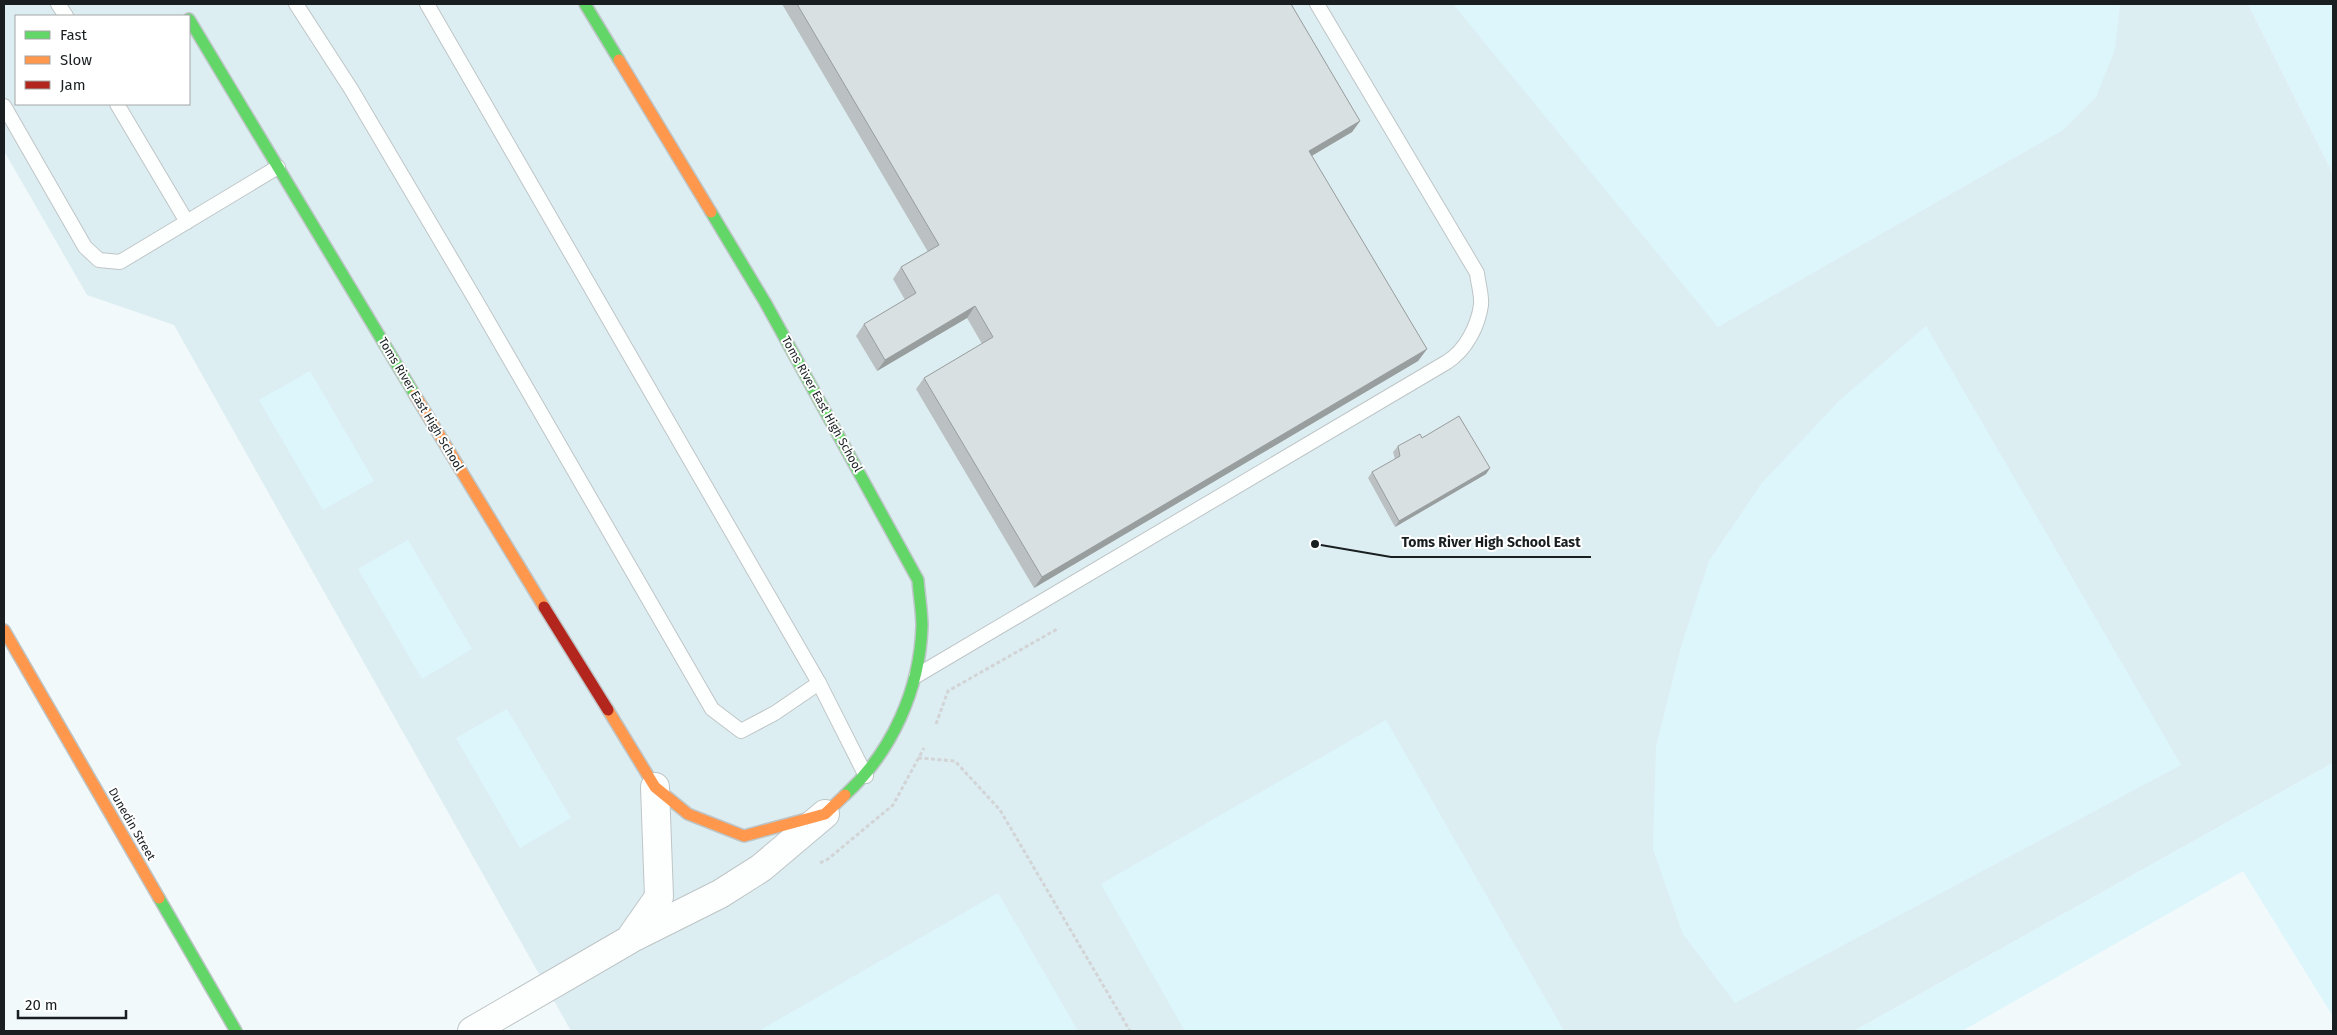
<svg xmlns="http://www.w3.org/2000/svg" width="2337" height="1035" viewBox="0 0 2337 1035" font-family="'Fira Sans',sans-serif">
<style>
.built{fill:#ddeef3;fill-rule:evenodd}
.green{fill:#dcf6fc}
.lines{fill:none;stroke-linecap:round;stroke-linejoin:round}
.lane-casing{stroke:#bec5c6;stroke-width:16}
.street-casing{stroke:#bec5c6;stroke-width:30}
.fast-casing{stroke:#bec5c6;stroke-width:14}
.slow-casing{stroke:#bec5c6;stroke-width:14}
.jam-casing{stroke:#bec5c6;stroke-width:14}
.path{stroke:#d2d4d5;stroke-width:3;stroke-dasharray:4 2.5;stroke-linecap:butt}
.lane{stroke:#fdfefe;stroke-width:14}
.street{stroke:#fdfefe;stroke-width:28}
.fast{stroke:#63d668;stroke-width:11}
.slow{stroke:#ff974d;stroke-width:11}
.jam{stroke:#b3261e;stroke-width:11}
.wall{fill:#bbc1c2}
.shaded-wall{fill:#989d9e}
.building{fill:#d9e0e1;stroke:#989d9e}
.labels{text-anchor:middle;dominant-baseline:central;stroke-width:4;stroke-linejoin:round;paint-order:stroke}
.street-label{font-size:12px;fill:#191f21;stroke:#fff}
.leader{fill:none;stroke:#191f21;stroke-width:2}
.callout-dot{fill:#191f21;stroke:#fff;stroke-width:2}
.callout-label{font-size:14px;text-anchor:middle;font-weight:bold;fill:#191f21;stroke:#fff;stroke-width:4;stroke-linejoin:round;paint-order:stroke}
</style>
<rect width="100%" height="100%" fill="#f2f9fb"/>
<!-- built -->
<path class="built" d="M4,4H2248L2333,174V763L1854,1031H571L174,325L87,295L4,151ZM16,16H189V104H16Z"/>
<!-- green -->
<g class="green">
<polygon points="1453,4 2120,4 2115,49 2096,97 2063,130 1718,327"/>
<polygon points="2248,4 2333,4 2333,174"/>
<polygon points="1926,326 2181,765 1735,1003 1683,934 1653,849 1656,747 1681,647 1709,561 1762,483 1839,401"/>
<polygon points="310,371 374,481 323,510 259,400"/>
<polygon points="408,540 472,649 422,679 358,569"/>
<polygon points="507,709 571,818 520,848 456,738"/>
<polygon points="1386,720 1564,1031 1185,1031 1101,884"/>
<polygon points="2333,763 2332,1015 2243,871 1962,1031 1854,1031"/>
<polygon points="998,893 1078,1031 759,1031"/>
</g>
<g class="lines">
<defs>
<g id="lane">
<polyline points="58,4 66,16"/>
<polyline points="296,4 351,89 475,299 712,709 741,731 775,713 819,683 866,776"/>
<polyline points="427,4 819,683"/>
<polyline points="117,104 187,222"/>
<polyline points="4,106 85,247 99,260 120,262 278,167"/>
<path d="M916,676L1447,362C1466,350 1478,326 1481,305C1482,295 1478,283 1477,273L1317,4"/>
</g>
<g id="street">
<polyline points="632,938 720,894 761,868 825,814"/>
<polyline points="472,1031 629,940 659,897 655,787"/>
</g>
<g id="fast">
<polyline points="585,4 619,60"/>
<polyline points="189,19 415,395"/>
<path d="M711,212L765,302L918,580C919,595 922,611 922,626C920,689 892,752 845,795"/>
<polyline points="159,898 236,1031"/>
</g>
<g id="slow">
<polyline points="619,60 711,212"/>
<polyline points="415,395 544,607"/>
<polyline points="4,630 159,898"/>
<polyline points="608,710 655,787 688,814 744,836 825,814 845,795"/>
</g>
<polyline id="jam" points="544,607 608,710"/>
</defs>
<!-- lane casing -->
<use href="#lane" class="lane-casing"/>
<!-- street casing -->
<use href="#street" class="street-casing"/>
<!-- fast casing -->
<use href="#fast" class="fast-casing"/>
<!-- slow casing -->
<use href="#slow" class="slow-casing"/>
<!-- jam casing -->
<use href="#jam" class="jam-casing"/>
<!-- path -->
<g class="path">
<polyline points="936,724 948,691 1059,628"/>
<polyline points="918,758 955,761 1000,810 1130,1031"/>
<polyline points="820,863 828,859 893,805 924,748"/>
</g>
<!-- lane -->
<use href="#lane" class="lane"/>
<!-- street -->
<use href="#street" class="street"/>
<!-- fast -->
<use href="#fast" class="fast"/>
<!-- slow -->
<use href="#slow" class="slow"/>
<!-- jam -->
<use href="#jam" class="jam"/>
</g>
<!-- wall -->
<g class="wall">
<polygon points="782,4 1291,4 1360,121 1352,132 1312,156 1427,349 1418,361 1034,588 916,389 924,378 982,344 967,318 877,371 856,336 864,324 905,300 893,279 901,267 928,252"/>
<polygon points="1422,438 1490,468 1486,474 1395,527 1368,478 1372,472 1395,459 1393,452 1398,446"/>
</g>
<!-- shaded-wall -->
<g class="shaded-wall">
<polygon points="1360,121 1352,132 1301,162 1309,151"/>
<polygon points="975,306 967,318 877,371 885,360"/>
<polygon points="1427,349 1418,361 1034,588 1042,577"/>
<polygon points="1490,468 1486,474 1395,527 1399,521"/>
</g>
<!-- building -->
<g class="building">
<polygon points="797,4 1291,4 1360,121 1309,151 1427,349 1042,577 924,378 993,337 975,306 885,360 864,324 916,293 901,267 939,245"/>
<polygon points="1459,416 1490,468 1399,521 1372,472 1400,456 1398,446 1420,434 1422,438"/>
</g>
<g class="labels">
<!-- street labels -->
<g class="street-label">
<text transform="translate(421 404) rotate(59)">Toms River East High School</text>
<text transform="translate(822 404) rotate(61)">Toms River East High School</text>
<text transform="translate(132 824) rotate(60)">Dunedin Street</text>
</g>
</g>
<!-- callouts -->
<path class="leader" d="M1315 544L1391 557H1591"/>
<circle class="callout-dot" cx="1315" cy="544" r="5"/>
<g class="callout-label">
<text x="1491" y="547">Toms River High School East</text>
</g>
<!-- border -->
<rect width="2337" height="1035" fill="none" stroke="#191f21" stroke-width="10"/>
<!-- legend -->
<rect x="15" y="15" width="175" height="90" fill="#ffffff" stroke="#a3a5a6"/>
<rect x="25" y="31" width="25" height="8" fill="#63d668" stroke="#a3a5a6"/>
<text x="60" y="40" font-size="15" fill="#191f21">Fast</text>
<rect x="25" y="56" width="25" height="8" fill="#ff974d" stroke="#a3a5a6"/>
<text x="60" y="65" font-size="15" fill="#191f21">Slow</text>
<rect x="25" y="81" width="25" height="8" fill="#b3261e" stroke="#a3a5a6"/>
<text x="60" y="90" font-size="15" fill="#191f21">Jam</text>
<!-- scale -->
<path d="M18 1010v8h108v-8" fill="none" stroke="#191f21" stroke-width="2.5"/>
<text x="25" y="1010" font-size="15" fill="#191f21" stroke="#ffffff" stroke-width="4" paint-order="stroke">20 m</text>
</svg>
